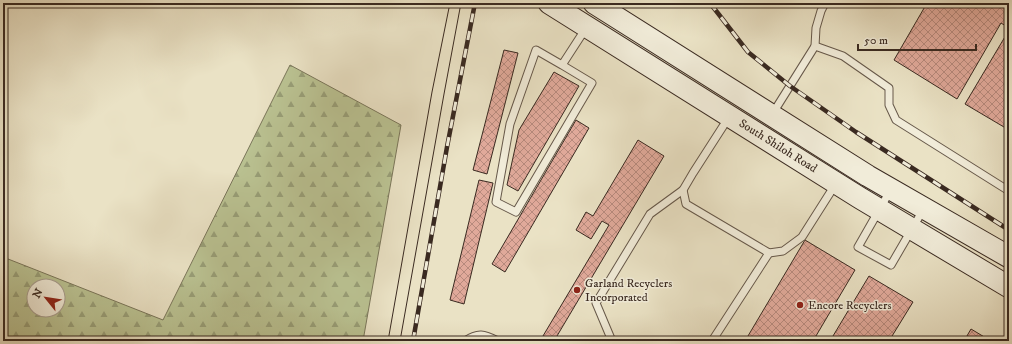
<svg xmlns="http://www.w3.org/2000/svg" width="1012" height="344" viewBox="0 0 1012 344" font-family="'IM FELL DW Pica',serif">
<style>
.forest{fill:url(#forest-firs);stroke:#7a765a;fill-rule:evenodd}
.building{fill:url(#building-cross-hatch);stroke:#3a2a21}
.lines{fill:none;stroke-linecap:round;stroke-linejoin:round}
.service-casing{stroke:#66584a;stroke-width:9}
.secondary-casing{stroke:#3a2a21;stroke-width:23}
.service{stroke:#f1ecd9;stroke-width:7}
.secondary{stroke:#f1ecd9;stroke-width:21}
.tram{stroke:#3a2a21;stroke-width:1}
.rail-casing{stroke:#3a2a21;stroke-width:4.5}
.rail{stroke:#f1ecd9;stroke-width:3;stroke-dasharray:9;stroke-linecap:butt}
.poi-dot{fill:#8f2418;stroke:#f1ecd9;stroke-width:1.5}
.labels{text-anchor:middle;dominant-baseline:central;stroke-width:3;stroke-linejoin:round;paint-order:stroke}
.street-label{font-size:12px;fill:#3a2a21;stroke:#f1ecd9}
.poi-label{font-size:12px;fill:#3a2a21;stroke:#f1ecd9;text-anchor:start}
</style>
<defs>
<pattern id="forest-firs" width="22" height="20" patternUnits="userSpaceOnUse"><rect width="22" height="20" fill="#bac292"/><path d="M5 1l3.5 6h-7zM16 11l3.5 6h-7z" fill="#989e77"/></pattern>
<pattern id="building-cross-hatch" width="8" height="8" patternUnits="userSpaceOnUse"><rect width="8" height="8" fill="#e0a99a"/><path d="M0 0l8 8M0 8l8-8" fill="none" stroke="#b78a7d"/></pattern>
</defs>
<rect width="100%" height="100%" fill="#eae2c5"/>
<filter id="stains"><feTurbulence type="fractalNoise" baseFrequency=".005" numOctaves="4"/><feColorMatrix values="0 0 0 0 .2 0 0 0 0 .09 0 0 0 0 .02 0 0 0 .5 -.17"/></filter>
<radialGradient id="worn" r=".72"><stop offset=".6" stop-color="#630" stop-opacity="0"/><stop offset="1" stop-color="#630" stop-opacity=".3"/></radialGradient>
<!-- forest -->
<path class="forest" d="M290,65L401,125L363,341H6L3,340V257L163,320ZM34,286H58V310H34Z"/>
<!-- building -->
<g class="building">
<polygon points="927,3 1009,3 1009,28 1001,23 957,99 894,60"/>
<polygon points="1009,30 1009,130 965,104"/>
<polygon points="504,50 518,53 487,174 473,170"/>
<polygon points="554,72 579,86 518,191 507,185 519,130"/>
<polygon points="576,120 589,128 505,272 492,264"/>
<polygon points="638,140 664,156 554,341 540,341 609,225 602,221 591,239 576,230 586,212 593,216"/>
<polygon points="479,180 493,183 464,304 450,300"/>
<polygon points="805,240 855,270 813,341 745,341"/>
<polygon points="869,276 913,302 889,341 830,341"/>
<polygon points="971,329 991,341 964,341"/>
</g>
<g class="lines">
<defs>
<g id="service">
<polyline points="815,46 843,56 889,88 889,105 896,120 1009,191"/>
<polyline points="562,65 592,83 516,212 496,202 510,124 536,50 562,65 586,28"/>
<polyline points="773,113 815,46 816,28 821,11 825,3"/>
<polyline points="729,117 693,173 683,190 686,204 769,253 783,251 802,237 835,185"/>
<polyline points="890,191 858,247 891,265 923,210"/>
<path d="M465,341C478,332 484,334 498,341"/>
<polyline points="612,341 596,303 650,214 683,190"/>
<polyline points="712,341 769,253"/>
</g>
<g id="secondary">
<polyline points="549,3 860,198 1009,287"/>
<polyline points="594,3 868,176 1009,257"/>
</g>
</defs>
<!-- service casing -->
<use href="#service" class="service-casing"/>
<!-- secondary casing -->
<use href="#secondary" class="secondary-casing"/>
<!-- service -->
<use href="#service" class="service"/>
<!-- secondary -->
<use href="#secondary" class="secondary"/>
<!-- tram -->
<g class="tram">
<polyline points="388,341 432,92 450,3"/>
<polyline points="400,341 444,94 461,3"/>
</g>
<defs>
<g id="rail">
<polyline points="710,3 748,52 790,86 856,132 1009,230"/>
<polyline points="413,341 447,147 475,3"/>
</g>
</defs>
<!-- rail casing -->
<use href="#rail" class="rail-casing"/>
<!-- rail -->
<use href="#rail" class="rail"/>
</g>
<!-- markers -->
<g class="poi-dot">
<circle cx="577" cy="290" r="4"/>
<circle cx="800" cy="305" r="4"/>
</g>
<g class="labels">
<!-- street labels -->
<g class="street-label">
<text transform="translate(778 146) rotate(32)">South Shiloh Road</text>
</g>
<!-- poi labels -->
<g class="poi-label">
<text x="585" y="283">Garland Recyclers<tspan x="585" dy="14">Incorporated</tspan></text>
<text x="808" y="305">Encore Recyclers</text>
</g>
</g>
<!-- margin -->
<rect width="1012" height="344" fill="none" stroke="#eae2c5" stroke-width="16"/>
<rect x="4" y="4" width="1004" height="336" fill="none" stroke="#3a2a21" stroke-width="2"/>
<rect x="8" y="8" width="996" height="328" fill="none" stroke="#3a2a21"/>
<!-- north arrow -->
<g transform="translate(46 298) rotate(300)"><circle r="19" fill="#f1ecd9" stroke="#a89e8f"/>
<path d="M0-3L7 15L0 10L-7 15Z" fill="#8f2418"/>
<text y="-6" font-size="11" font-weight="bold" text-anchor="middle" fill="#3a2a21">N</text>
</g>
<!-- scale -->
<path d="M858 44v6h118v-6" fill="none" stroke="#3a2a21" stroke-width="2"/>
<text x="864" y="44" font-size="12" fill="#3a2a21" stroke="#f1ecd9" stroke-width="3" paint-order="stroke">50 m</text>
<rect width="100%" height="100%" filter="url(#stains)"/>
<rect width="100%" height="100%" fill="url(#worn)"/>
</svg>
